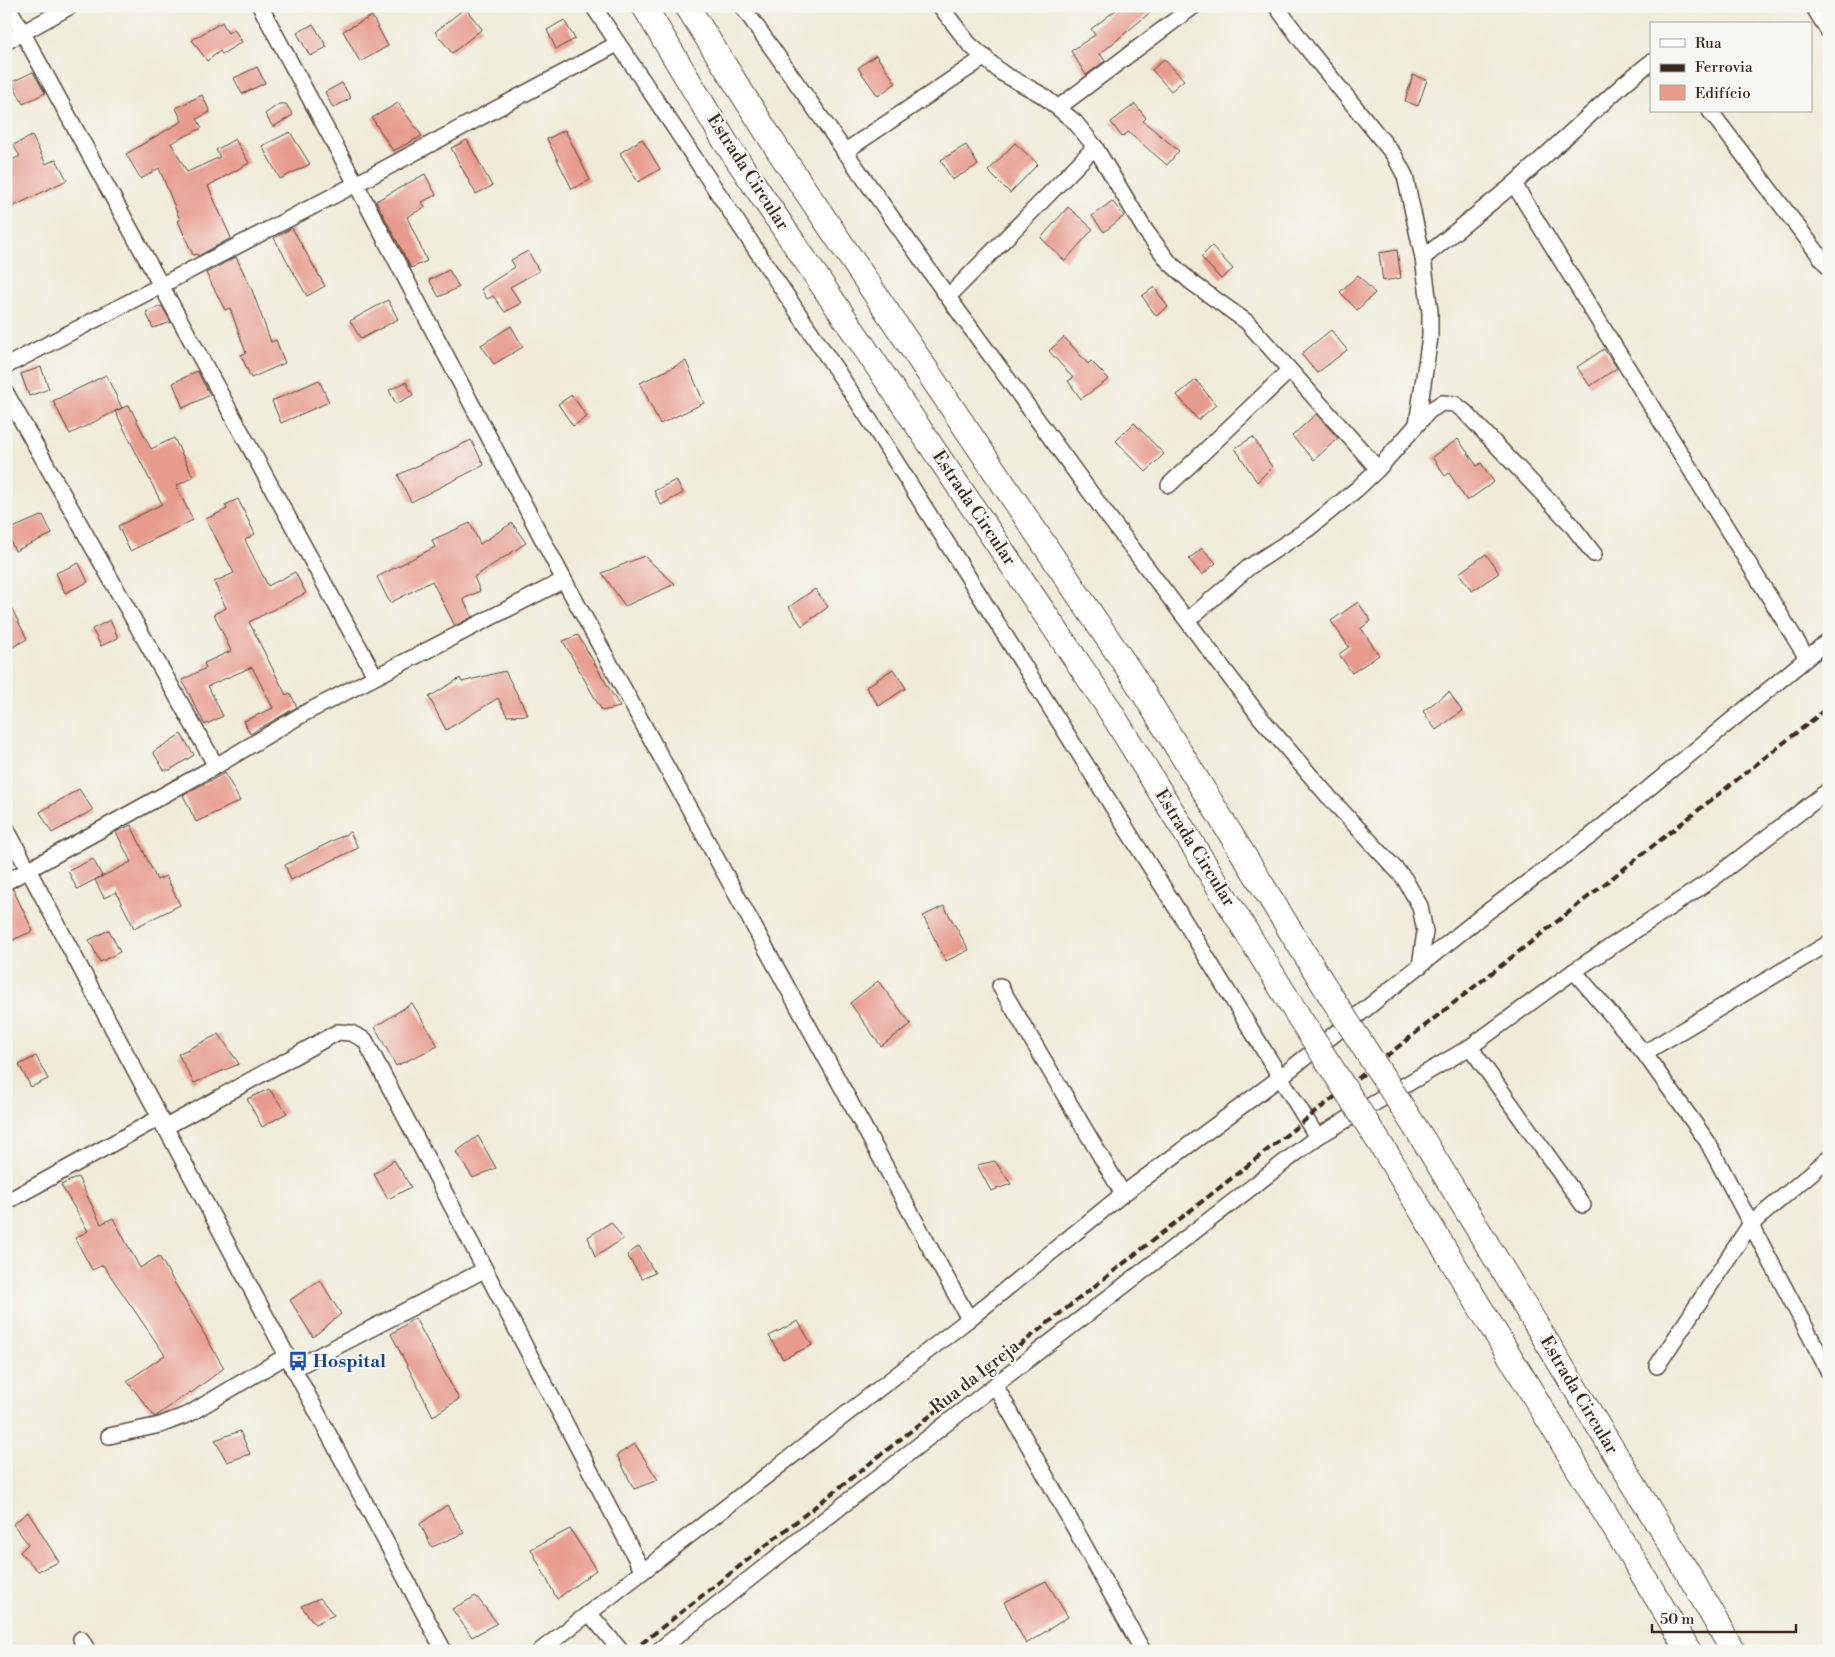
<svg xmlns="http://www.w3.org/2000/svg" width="1835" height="1657" viewBox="0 0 1835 1657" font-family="'Libre Bodoni',serif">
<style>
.building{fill:#e79b8d}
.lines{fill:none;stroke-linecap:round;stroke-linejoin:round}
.minor-casing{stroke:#56473a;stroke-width:18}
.primary-casing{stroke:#56473a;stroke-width:26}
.minor{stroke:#fff;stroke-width:15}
.primary{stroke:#fff;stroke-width:24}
.rail{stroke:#3b2a1e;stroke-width:4;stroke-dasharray:8 4;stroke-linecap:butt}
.primary-bridge-casing{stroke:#56473a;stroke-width:26;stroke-linecap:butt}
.primary-bridge{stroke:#fff;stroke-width:24}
.labels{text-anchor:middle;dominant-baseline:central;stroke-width:4.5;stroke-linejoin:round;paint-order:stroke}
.street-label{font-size:18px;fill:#3b2a1e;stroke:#f6f6f2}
.transit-label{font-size:18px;font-weight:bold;fill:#164399;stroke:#f6f6f2;text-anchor:start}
</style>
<rect width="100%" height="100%" fill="#f6f6f2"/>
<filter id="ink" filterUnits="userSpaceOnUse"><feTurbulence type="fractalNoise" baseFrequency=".02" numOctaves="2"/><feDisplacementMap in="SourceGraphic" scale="10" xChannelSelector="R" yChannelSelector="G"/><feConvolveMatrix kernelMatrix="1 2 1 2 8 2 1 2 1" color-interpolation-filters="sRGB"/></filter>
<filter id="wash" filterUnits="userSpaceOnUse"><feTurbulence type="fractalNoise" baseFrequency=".0096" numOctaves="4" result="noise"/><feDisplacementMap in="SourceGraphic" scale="20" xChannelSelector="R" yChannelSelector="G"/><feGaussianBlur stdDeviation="1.12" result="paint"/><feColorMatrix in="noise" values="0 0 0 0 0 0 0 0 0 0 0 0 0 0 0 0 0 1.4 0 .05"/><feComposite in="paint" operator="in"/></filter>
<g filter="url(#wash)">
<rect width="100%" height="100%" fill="#efebd8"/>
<g id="blocks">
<!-- building -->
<g class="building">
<polygon points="1121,6 1158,6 1100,54 1105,61 1086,75 1071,51 1095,35 1091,29"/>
<polygon points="465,8 482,29 452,53 435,32"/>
<polygon points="372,16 388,46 360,62 343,31"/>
<polygon points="564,20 575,39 556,49 547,30"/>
<polygon points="222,22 228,33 234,29 242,42 222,54 220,51 207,61 192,40"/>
<polygon points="313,24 327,47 310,56 297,33"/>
<polygon points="876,55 896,83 878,96 858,68"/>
<polygon points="1164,59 1184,80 1171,91 1152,70"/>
<polygon points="257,67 265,83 242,94 234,78"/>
<polygon points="33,72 45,93 23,104 12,82"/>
<polygon points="1413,75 1427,80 1418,106 1405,101"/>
<polygon points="342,83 351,98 333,108 325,92"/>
<polygon points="202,95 210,112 197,119 202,128 171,143 187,172 220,157 216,150 235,139 249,163 208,186 231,238 198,256 197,254 193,255 178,221 180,220 159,168 141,179 126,154 182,121 176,108"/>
<polygon points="398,103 422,136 393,151 372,118"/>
<polygon points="279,104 286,104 293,115 273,127 265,114"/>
<polygon points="1135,104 1146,118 1143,121 1179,151 1167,165 1128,132 1122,137 1111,122"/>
<polygon points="565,130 590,180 572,189 547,139"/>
<polygon points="290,132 310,164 280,179 262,146"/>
<polygon points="32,136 46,164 56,159 67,180 6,210 6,163 20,156 13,145"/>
<polygon points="642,139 660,169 638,182 620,153"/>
<polygon points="467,140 492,186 476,194 451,148"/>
<polygon points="1015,143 1038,164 1010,193 988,171"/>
<polygon points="966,145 978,165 952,180 941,160"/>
<polygon points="425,174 436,195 422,202 425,207 407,217 427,261 411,268 376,201"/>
<polygon points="1112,201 1124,216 1104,232 1092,216"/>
<polygon points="1068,207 1093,229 1065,261 1041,238"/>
<polygon points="292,228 325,286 307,296 274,238"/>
<polygon points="1212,246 1233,269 1221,279 1201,257"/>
<polygon points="1397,250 1401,278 1383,281 1379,253"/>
<polygon points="528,251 539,271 510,287 521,303 505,312 493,296 487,299 481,289 515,267 511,260"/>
<polygon points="236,257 252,290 271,342 276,340 285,363 251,378 241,355 246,353 230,308 225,310 206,273"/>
<polygon points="449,270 459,287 439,297 429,280"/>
<polygon points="1358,275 1375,293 1357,310 1340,292"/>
<polygon points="1154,287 1168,307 1156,316 1142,296"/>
<polygon points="388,300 398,319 361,339 350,321"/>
<polygon points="162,306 171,322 153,328 146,312"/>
<polygon points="511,326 523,347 494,364 481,345"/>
<polygon points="1331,330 1347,350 1317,373 1301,354"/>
<polygon points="1064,337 1088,364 1091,361 1109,379 1081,399 1068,381 1073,378 1049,351"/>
<polygon points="1604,349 1617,368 1590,386 1577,367"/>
<polygon points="686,361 704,403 660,424 640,383"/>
<polygon points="41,367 49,389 29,396 21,374"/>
<polygon points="197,371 210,395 183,408 173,383"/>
<polygon points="106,375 122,408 70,434 53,401"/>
<polygon points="319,380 329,402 281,423 272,401"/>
<polygon points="1196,380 1216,405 1198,420 1177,395"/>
<polygon points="406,382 413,395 396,404 389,390"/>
<polygon points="572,395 587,417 573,426 558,404"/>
<polygon points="129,405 151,449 174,438 193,477 176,486 193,520 130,551 118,526 162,504 115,411"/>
<polygon points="1316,414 1338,438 1314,460 1292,436"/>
<polygon points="1134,423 1164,454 1146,472 1116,441"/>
<polygon points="1253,437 1272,467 1257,482 1235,448"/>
<polygon points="1458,439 1477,466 1481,463 1494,482 1467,501 1449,473 1445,476 1432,457"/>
<polygon points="471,440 484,465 411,502 398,475"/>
<polygon points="676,480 683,493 661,505 654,491"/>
<polygon points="238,499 255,534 245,540 268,586 295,572 306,593 249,622 286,695 290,693 297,707 250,734 244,721 273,708 252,667 208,686 223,716 205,725 182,680 206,668 204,663 231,651 214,614 226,608 214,582 234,573 206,519 227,509 225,505"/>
<polygon points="43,515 52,534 15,551 6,531"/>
<polygon points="470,523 480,544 512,523 526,543 474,577 480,591 463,599 472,617 455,626 432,581 390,603 377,577 435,547 432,540"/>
<polygon points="1202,548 1216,563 1202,575 1189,559"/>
<polygon points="1486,554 1499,573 1472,591 1459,573"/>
<polygon points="644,556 675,584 625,606 602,573"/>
<polygon points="79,563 88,582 65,593 56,573"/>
<polygon points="815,589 828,607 802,626 789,607"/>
<polygon points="6,597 27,639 6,651"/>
<polygon points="1358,602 1371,621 1361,628 1379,655 1352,673 1339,654 1349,647 1331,621"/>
<polygon points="110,620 118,638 101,646 92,629"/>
<polygon points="578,635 620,707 602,711 563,641"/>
<polygon points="893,669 906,688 879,706 866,687"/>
<polygon points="505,671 528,715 507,716 498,698 446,730 429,697 460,678 462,682"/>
<polygon points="1449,692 1462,711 1436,730 1423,711"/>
<polygon points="181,734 194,755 170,770 164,770 153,752"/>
<polygon points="225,773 240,801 196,822 183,795"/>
<polygon points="79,789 93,810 52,833 40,812"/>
<polygon points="131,825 157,880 166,876 180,905 134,928 116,892 104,898 95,880 131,862 116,832"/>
<polygon points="350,832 358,848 291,880 285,865"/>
<polygon points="93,859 102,876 77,889 68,871"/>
<polygon points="13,889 33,931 6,943 6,891"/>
<polygon points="944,906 969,950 946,961 923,916"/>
<polygon points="109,930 120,952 100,962 89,940"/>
<polygon points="878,981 911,1024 881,1046 850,1003"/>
<polygon points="412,1003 438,1046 396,1066 375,1027"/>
<polygon points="219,1034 239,1064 194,1083 178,1054"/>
<polygon points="36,1056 48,1079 31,1087 19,1065"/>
<polygon points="269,1089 287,1113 262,1127 247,1099"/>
<polygon points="478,1136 496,1168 473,1178 456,1152"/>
<polygon points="394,1160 411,1187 388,1199 374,1174"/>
<polygon points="995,1161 1011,1184 991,1191 977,1165"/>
<polygon points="78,1177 101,1224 113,1218 140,1268 159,1256 224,1368 191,1393 190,1392 155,1417 127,1381 165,1355 103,1265 92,1270 75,1238 88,1231 61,1185"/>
<polygon points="611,1222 623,1239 595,1257 588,1237"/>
<polygon points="639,1246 655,1273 642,1279 627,1255"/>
<polygon points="320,1280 341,1314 313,1337 290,1300"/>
<polygon points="415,1318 459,1399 433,1416 391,1334"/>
<polygon points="798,1321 812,1345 783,1359 769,1336"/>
<polygon points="240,1431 250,1454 227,1462 215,1440"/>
<polygon points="635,1444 658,1480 634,1489 617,1455"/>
<polygon points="447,1505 464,1533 432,1547 420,1524"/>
<polygon points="28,1512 59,1562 38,1571 20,1552 28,1544 13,1524"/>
<polygon points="570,1529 596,1570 557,1599 531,1549"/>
<polygon points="1046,1581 1068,1617 1026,1644 1004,1602"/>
<polygon points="476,1596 497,1623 472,1637 452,1609"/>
<polygon points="320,1598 334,1615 315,1624 301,1606"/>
</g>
</g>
</g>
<g filter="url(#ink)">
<use href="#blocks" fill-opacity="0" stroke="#56473a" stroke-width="1"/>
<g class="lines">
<defs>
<g id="minor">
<polyline points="8,6 375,676"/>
<polyline points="260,6 356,184 564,580 969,1319"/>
<polyline points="593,6 869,419 1185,922 1317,1137"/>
<polyline points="742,6 948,297 1101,507 1260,717 1329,797 1404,878 1420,906 1425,932 1420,966"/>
<polyline points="940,6 969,44 1002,73 1042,95 1075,122 1095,147 1145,230 1169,262 1191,282 1247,322 1378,469"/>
<polyline points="1276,6 1307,48 1394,155 1405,176 1423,258 1430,312 1430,337 1417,424"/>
<polyline points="1813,6 1829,32"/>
<polyline points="6,42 71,6"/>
<polyline points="1059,107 1194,6"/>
<polyline points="1710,111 1829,268"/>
<polyline points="844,152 985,57"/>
<polyline points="1514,184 1807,658"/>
<polyline points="1423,258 1514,184 1626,82 1651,62"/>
<polyline points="948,297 1095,147"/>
<polyline points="6,366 356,184 617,44"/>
<polyline points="6,393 216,766"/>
<polyline points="1169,485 1289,371"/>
<polyline points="1188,620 1249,567 1308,529 1357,489 1378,469 1429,411 1442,403 1455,404 1465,412 1570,523 1594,554"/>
<polyline points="6,828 444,1651"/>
<polyline points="6,882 216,766 303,714 564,580"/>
<polyline points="1574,971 1644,1053 1707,1141 1829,1372"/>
<polyline points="1000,986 1123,1194"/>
<polyline points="1470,1047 1583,1205"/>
<polyline points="1644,1053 1829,943"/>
<polyline points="164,1128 338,1032 351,1033 365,1040 642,1570"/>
<polyline points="6,1202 159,1118"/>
<polyline points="1657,1366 1750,1225 1829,1158"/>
<polyline points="293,1369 484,1270"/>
<polyline points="995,1385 1143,1651"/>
<polyline points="109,1436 160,1425 189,1414 286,1356"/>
<polyline points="589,1613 621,1651"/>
<polyline points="81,1639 88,1651"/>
<polyline points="540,1651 969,1319 1123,1194 1282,1076 1483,915 1592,835 1829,640"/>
<polyline points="658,1651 995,1385 1317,1137 1470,1047 1574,971 1711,880 1829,790"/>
</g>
<g id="primary">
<polyline points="644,6 726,143 1106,704 1297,1014"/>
<polyline points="687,6 778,150 1133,676 1327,990"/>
<polyline points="1424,1141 1688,1573 1733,1651"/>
<polyline points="1388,1156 1689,1651"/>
</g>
</defs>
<!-- minor casing -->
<use href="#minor" class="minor-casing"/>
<!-- primary casing -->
<use href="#primary" class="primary-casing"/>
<!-- minor -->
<use href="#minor" class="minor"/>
<!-- primary -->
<use href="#primary" class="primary"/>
<!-- rail -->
<polyline class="rail" points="632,1651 1829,707"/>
<defs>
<g id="primary-bridge">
<polyline points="1327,990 1424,1141"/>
<polyline points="1297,1014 1388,1156"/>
</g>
</defs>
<!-- primary-bridge casing -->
<use href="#primary-bridge" class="primary-bridge-casing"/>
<!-- primary-bridge -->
<use href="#primary-bridge" class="primary-bridge"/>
</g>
</g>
<!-- icons -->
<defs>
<symbol id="bus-bare" viewBox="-9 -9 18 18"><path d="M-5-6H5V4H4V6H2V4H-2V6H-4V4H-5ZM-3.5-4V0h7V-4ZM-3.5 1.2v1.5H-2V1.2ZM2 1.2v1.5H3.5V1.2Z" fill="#1a4fb4" stroke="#f6f6f2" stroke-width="2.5" paint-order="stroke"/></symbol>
</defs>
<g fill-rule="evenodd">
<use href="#bus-bare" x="284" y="1347" width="28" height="28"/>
</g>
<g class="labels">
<!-- street labels -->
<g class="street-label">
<text transform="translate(748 172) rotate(57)">Estrada Circular</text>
<text transform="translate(974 508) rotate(56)">Estrada Circular</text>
<text transform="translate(1195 848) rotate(58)">Estrada Circular</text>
<text transform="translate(975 1377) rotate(-38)">Rua da Igreja</text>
<text transform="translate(1579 1395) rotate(59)">Estrada Circular</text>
</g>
<!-- transit labels -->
<g class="transit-label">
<text x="313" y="1361">Hospital</text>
</g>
</g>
<!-- margin -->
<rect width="1835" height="1657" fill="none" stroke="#f6f6f2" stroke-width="25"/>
<!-- legend -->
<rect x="1650" y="22" width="162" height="90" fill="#f6f6f2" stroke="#aba49d"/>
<rect x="1660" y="39" width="25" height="8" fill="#ffffff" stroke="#aba49d"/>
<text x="1695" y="48" font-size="15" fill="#3b2a1e">Rua</text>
<rect x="1660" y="64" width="25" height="8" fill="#3b2a1e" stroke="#aba49d"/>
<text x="1695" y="72" font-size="15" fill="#3b2a1e">Ferrovia</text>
<rect x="1660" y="85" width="25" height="15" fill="#e79b8d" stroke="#aba49d"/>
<text x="1695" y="98" font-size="15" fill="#3b2a1e">Edifício</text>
<!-- scale -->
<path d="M1652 1624v8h144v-8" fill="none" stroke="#3b2a1e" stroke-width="2.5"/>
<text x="1660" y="1624" font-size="15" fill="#3b2a1e" stroke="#f6f6f2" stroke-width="4" paint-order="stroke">50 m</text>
</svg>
